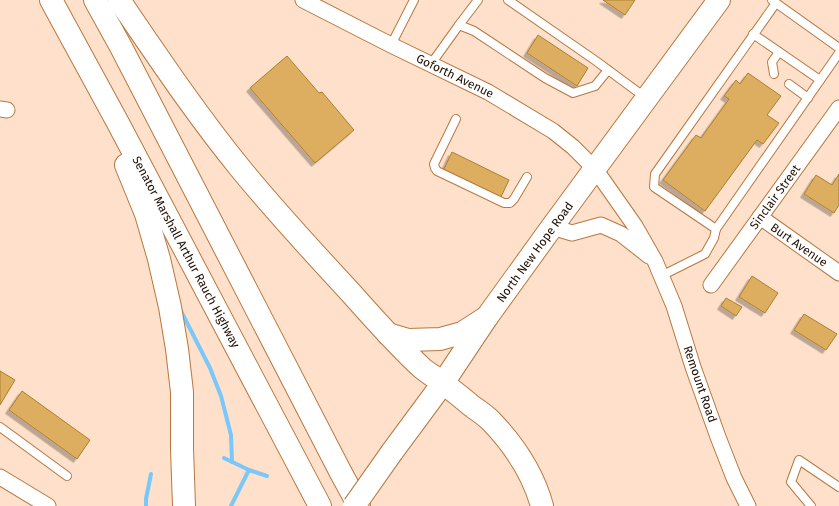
<svg xmlns="http://www.w3.org/2000/svg" width="839" height="506" viewBox="0 0 839 506" font-family="'Fira Sans',sans-serif">
<style>
.lines{fill:none;stroke-linecap:round;stroke-linejoin:round}
.stream{stroke:#7ac7f9;stroke-width:4}
.building{fill:#ddae61;stroke:#ab7f2f;filter:url(#shadow)}
.service-casing{stroke:#b9773f;stroke-width:10}
.minor-casing{stroke:#b9773f;stroke-width:17}
.primary-casing{stroke:#b9773f;stroke-width:24}
.motorway-casing{stroke:#b9773f;stroke-width:24}
.service{stroke:#fff;stroke-width:8}
.minor{stroke:#fff;stroke-width:15}
.primary{stroke:#fff;stroke-width:22}
.motorway{stroke:#fff;stroke-width:22}
.primary-bridge-casing{stroke:#b9773f;stroke-width:24;stroke-linecap:butt}
.primary-bridge{stroke:#fff;stroke-width:22}
.labels{text-anchor:middle;dominant-baseline:central;stroke-width:3.5;stroke-linejoin:round;paint-order:stroke}
.street-label{font-size:12px;fill:#1f0c00;stroke:#fff}
</style>
<defs>
<filter id="shadow"><feDropShadow dx="-3.5" dy="3.5" stdDeviation="0" flood-color="#0004"/></filter>
</defs>
<rect width="100%" height="100%" fill="#ffe1cb"/>
<g class="lines">
<!-- stream -->
<g class="stream">
<polyline points="180,309 210,368 221,396 231,435 232,462"/>
<polyline points="224,458 249,470 267,476"/>
<polyline points="146,506 146,499 151,474"/>
<polyline points="231,506 249,470"/>
</g>
</g>
<!-- building -->
<g class="building">
<polygon points="603,0 635,0 625,15"/>
<polygon points="538,35 588,68 577,86 527,53"/>
<polygon points="287,56 319,93 322,92 354,130 315,163 250,88"/>
<polygon points="748,73 781,96 767,115 779,123 763,144 757,140 705,211 663,180 696,135 701,138 729,99 724,96 736,80 740,84"/>
<polygon points="452,152 509,180 500,199 443,171"/>
<polygon points="839,174 839,205 834,213 804,194 816,175 832,185"/>
<polygon points="752,276 778,293 765,313 739,297"/>
<polygon points="726,298 742,307 736,316 721,306"/>
<polygon points="804,314 837,334 826,350 794,330"/>
<polygon points="0,371 15,380 0,405"/>
<polygon points="22,391 90,440 77,459 9,410"/>
</g>
<g class="lines">
<defs>
<g id="service">
<polyline points="508,0 596,61 646,98"/>
<polyline points="776,3 839,48"/>
<polyline points="459,25 478,0"/>
<polyline points="753,34 820,80"/>
<polyline points="391,45 414,0"/>
<polyline points="431,64 459,25 474,31 545,78 573,93 595,86 608,70"/>
<polyline points="774,74 772,62 779,52"/>
<polyline points="789,84 808,98"/>
<polyline points="456,119 434,164 435,168 437,171 504,203 510,203 514,199 527,177"/>
<polyline points="716,229 839,53"/>
<polyline points="661,276 705,254 714,238 716,229 654,187 655,174 776,3 772,0"/>
<polyline points="0,427 67,476"/>
<polyline points="811,506 791,482 799,460 839,487"/>
</g>
<g id="minor">
<polyline points="303,0 391,45 488,92 553,131 573,147 595,169 635,226 655,261 674,306 693,367 718,437 734,478 748,506"/>
<polyline points="0,109 7,110"/>
<polyline points="760,217 839,273"/>
<polyline points="552,227 572,233 601,225 621,234 649,256"/>
<polyline points="711,285 839,108"/>
<polyline points="0,477 48,506"/>
</g>
<polyline id="primary" points="392,452 443,383 487,317 552,227 719,0"/>
<g id="motorway">
<polyline points="51,0 118,123 320,506"/>
<polyline points="95,0 121,47 341,473 359,506"/>
<path d="M119,0C158,57 196,114 240,168C275,211 313,252 351,293C374,319 397,345 422,368C429,374 437,378 444,384C454,391 463,399 473,407C479,411 486,416 491,421C515,446 533,473 542,506"/>
<polyline points="126,165 146,214 159,259 170,307 177,349 182,392 182,449 184,506"/>
<polyline points="388,334 408,340 440,339 462,333 487,317"/>
</g>
</defs>
<!-- service casing -->
<use href="#service" class="service-casing"/>
<!-- minor casing -->
<use href="#minor" class="minor-casing"/>
<!-- primary casing -->
<use href="#primary" class="primary-casing"/>
<!-- motorway casing -->
<use href="#motorway" class="motorway-casing"/>
<!-- service -->
<use href="#service" class="service"/>
<!-- minor -->
<use href="#minor" class="minor"/>
<!-- primary -->
<use href="#primary" class="primary"/>
<!-- motorway -->
<use href="#motorway" class="motorway"/>
<defs>
<polyline id="primary-bridge" points="354,506 392,452"/>
</defs>
<!-- primary-bridge casing -->
<use href="#primary-bridge" class="primary-bridge-casing"/>
<!-- primary-bridge -->
<use href="#primary-bridge" class="primary-bridge"/>
</g>
<g class="labels">
<!-- street labels -->
<g class="street-label">
<text transform="translate(455 76) rotate(26)">Goforth Avenue</text>
<text transform="translate(775 197) rotate(-54)">Sinclair Street</text>
<text transform="translate(799 245) rotate(35)">Burt Avenue</text>
<text transform="translate(186 252) rotate(62)">Senator Marshall Arthur Rauch Highway</text>
<text transform="translate(535 252) rotate(-54)">North New Hope Road</text>
<text transform="translate(700 384) rotate(71)">Remount Road</text>
</g>
</g>
</svg>
